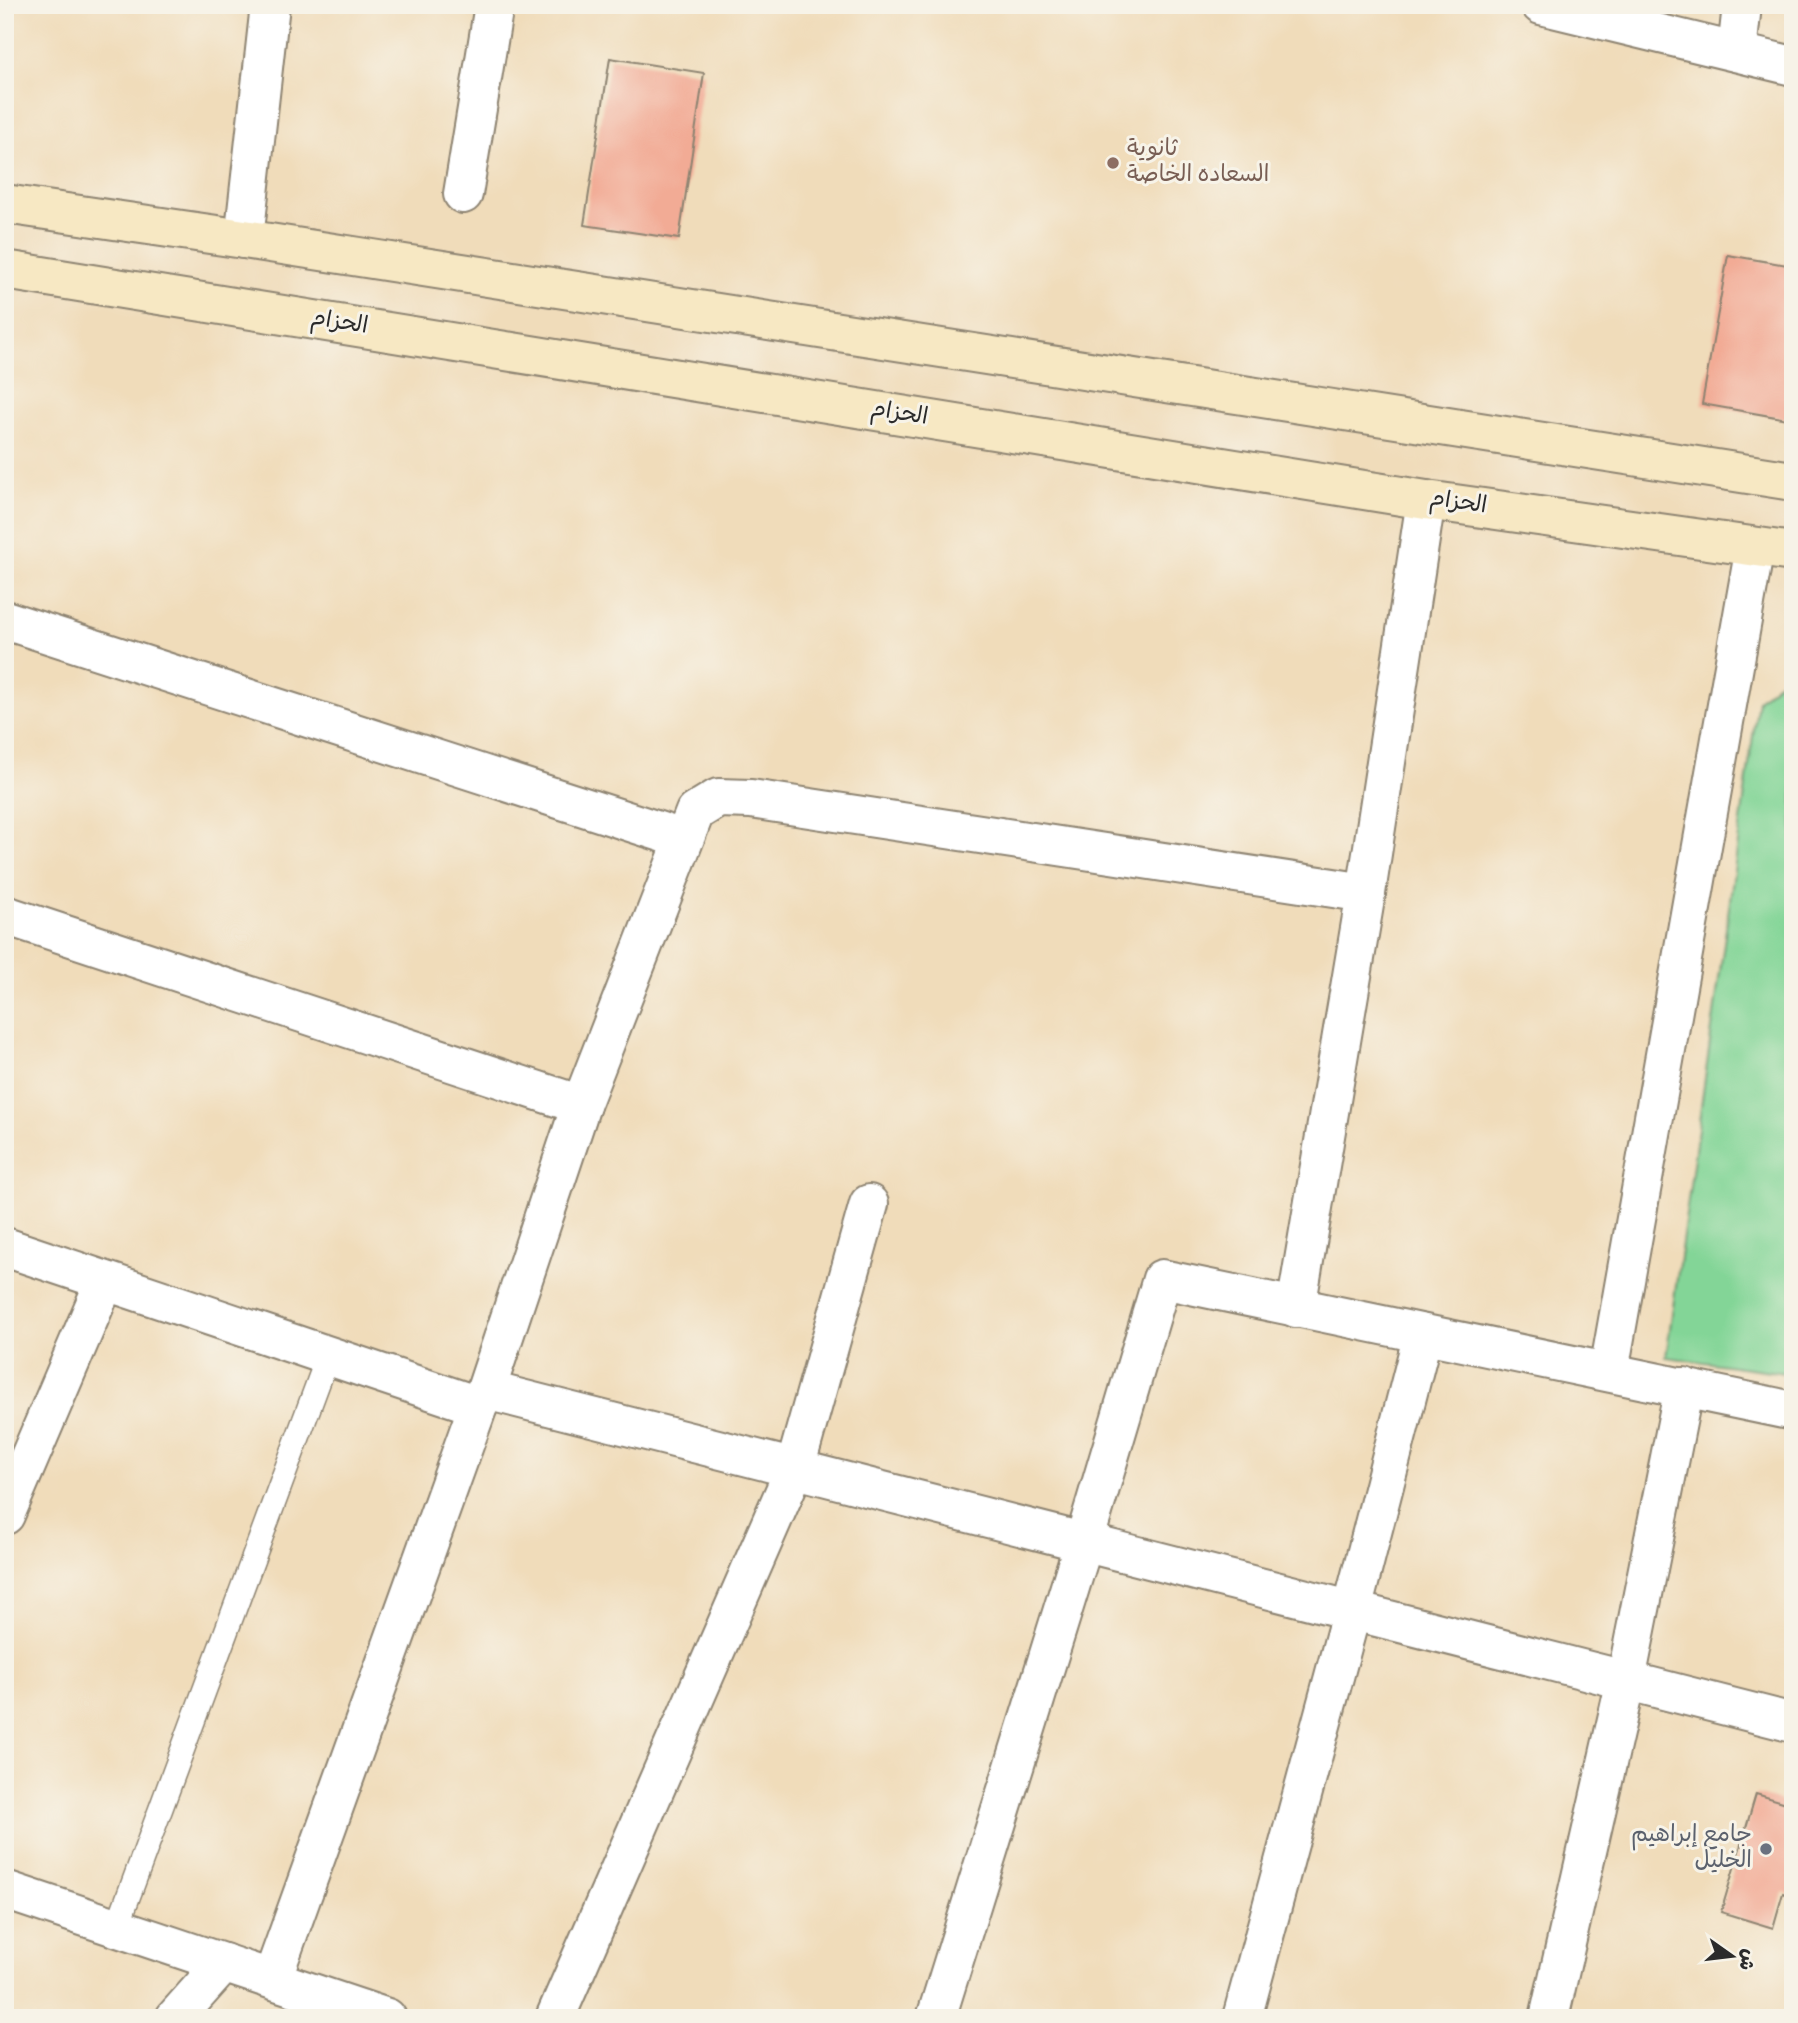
<svg xmlns="http://www.w3.org/2000/svg" width="1798" height="2023" viewBox="0 0 1798 2023" font-family="'Gochi Hand','Playpen Sans Arabic',sans-serif">
<style>
.green{fill:#83d597;stroke:#578061;stroke-width:2}
.building{fill:#f2ab95}
.lines{fill:none;stroke-linecap:round;stroke-linejoin:round}
.service-casing{stroke:#8e8472;stroke-width:26}
.minor-casing{stroke:#8e8472;stroke-width:42}
.secondary-casing{stroke:#8e8472;stroke-width:42}
.service{stroke:#fff;stroke-width:23}
.minor{stroke:#fff;stroke-width:38}
.secondary{stroke:#f7e8c3;stroke-width:38}
.education-dot{fill:#8d6e63;stroke:#f7f3e8;stroke-width:2.5}
.worship-dot{fill:#6b7280;stroke:#f7f3e8;stroke-width:2.5}
.labels{text-anchor:middle;dominant-baseline:central;stroke-width:6;stroke-linejoin:round;paint-order:stroke}
.education-label{font-size:23px;fill:#785e54;stroke:#f7f3e8;text-anchor:start}
.street-label{font-size:23px;fill:#2b2b2b;stroke:#f7f3e8}
.worship-label{font-size:23px;fill:#5b616d;stroke:#f7f3e8;text-anchor:end}
</style>
<rect width="100%" height="100%" fill="#f7f3e8"/>
<filter id="ink" filterUnits="userSpaceOnUse"><feTurbulence type="fractalNoise" baseFrequency=".0143" numOctaves="2"/><feDisplacementMap in="SourceGraphic" scale="14" xChannelSelector="R" yChannelSelector="G"/><feConvolveMatrix kernelMatrix="1 2 1 2 8 2 1 2 1" color-interpolation-filters="sRGB"/></filter>
<filter id="wash" filterUnits="userSpaceOnUse"><feTurbulence type="fractalNoise" baseFrequency=".00686" numOctaves="4" result="noise"/><feDisplacementMap in="SourceGraphic" scale="28" xChannelSelector="R" yChannelSelector="G"/><feGaussianBlur stdDeviation="1.57" result="paint"/><feColorMatrix in="noise" values="0 0 0 0 0 0 0 0 0 0 0 0 0 0 0 0 0 1.4 0 .05"/><feComposite in="paint" operator="in"/></filter>
<g filter="url(#wash)">
<rect width="100%" height="100%" fill="#f0dcba"/>
<!-- green -->
<polygon class="green" points="1793,671 1793,1374 1666,1357 1758,700"/>
<g id="blocks">
<!-- building -->
<g class="building">
<polygon points="610,58 704,73 679,239 584,225"/>
<polygon points="1728,255 1793,266 1793,420 1702,404"/>
<polygon points="1756,1794 1793,1805 1793,1896 1783,1893 1773,1928 1721,1912"/>
</g>
</g>
</g>
<g filter="url(#ink)">
<use href="#blocks" fill-opacity="0" stroke="#8e8472" stroke-width="2"/>
<g class="lines">
<defs>
<polyline id="service" points="117,1927 328,1356"/>
<g id="minor">
<polyline points="1541,5 1793,66"/>
<polyline points="1737,52 1742,5"/>
<polyline points="463,194 494,5"/>
<polyline points="244,239 270,5"/>
<polyline points="5,620 683,839"/>
<polyline points="5,915 581,1105"/>
<polyline points="5,1247 478,1406"/>
<polyline points="1296,1308 1366,893 1426,500"/>
<polyline points="1609,1371 1755,547"/>
<polyline points="486,1390 1793,1723"/>
<polyline points="5,1515 105,1281"/>
<polyline points="5,1890 387,2018"/>
<polyline points="272,1979 478,1406 486,1390 581,1105 695,812 718,798 751,799 1366,893"/>
<polyline points="175,2018 224,1963"/>
<polyline points="555,2018 795,1468 869,1204"/>
<polyline points="936,2018 1084,1542 1162,1279 1793,1411"/>
<polyline points="1242,2018 1352,1610 1423,1334"/>
<polyline points="1549,2018 1626,1680 1684,1387"/>
</g>
<g id="secondary">
<polyline points="5,204 244,239 1793,481"/>
<polyline points="5,270 1426,500 1793,552"/>
</g>
</defs>
<!-- service casing -->
<use href="#service" class="service-casing"/>
<!-- minor casing -->
<use href="#minor" class="minor-casing"/>
<!-- secondary casing -->
<use href="#secondary" class="secondary-casing"/>
<!-- service -->
<use href="#service" class="service"/>
<!-- minor -->
<use href="#minor" class="minor"/>
<!-- secondary -->
<use href="#secondary" class="secondary"/>
</g>
</g>
<!-- markers -->
<circle class="education-dot" cx="1113" cy="163" r="7"/>
<circle class="worship-dot" cx="1766" cy="1849" r="7"/>
<g class="labels">
<!-- education labels -->
<g class="education-label">
<text x="1127" y="150">ثانوية<tspan x="1127" dy="26">السعاده الخاصة</tspan></text>
</g>
<!-- street labels -->
<g class="street-label">
<text transform="translate(339 324) rotate(9)">الحزام</text>
<text transform="translate(899 415) rotate(9)">الحزام</text>
<text transform="translate(1458 504) rotate(8)">الحزام</text>
</g>
<!-- worship labels -->
<g class="worship-label">
<text x="1752" y="1836">جامع إبراهيم<tspan x="1752" dy="26">الخليل</tspan></text>
</g>
</g>
<!-- margin -->
<rect width="1798" height="2023" fill="none" stroke="#f7f3e8" stroke-width="28"/>
<!-- north arrow -->
<g transform="translate(1732 1956) rotate(104)" stroke="#f7f3e8" stroke-width="5" paint-order="stroke">
<path d="M0-5L12 26L0 18L-12 26Z" fill="#2b2b2b"/>
<text y="-10" font-size="19" font-weight="bold" text-anchor="middle" fill="#2b2b2b">ش</text>
</g>
</svg>
